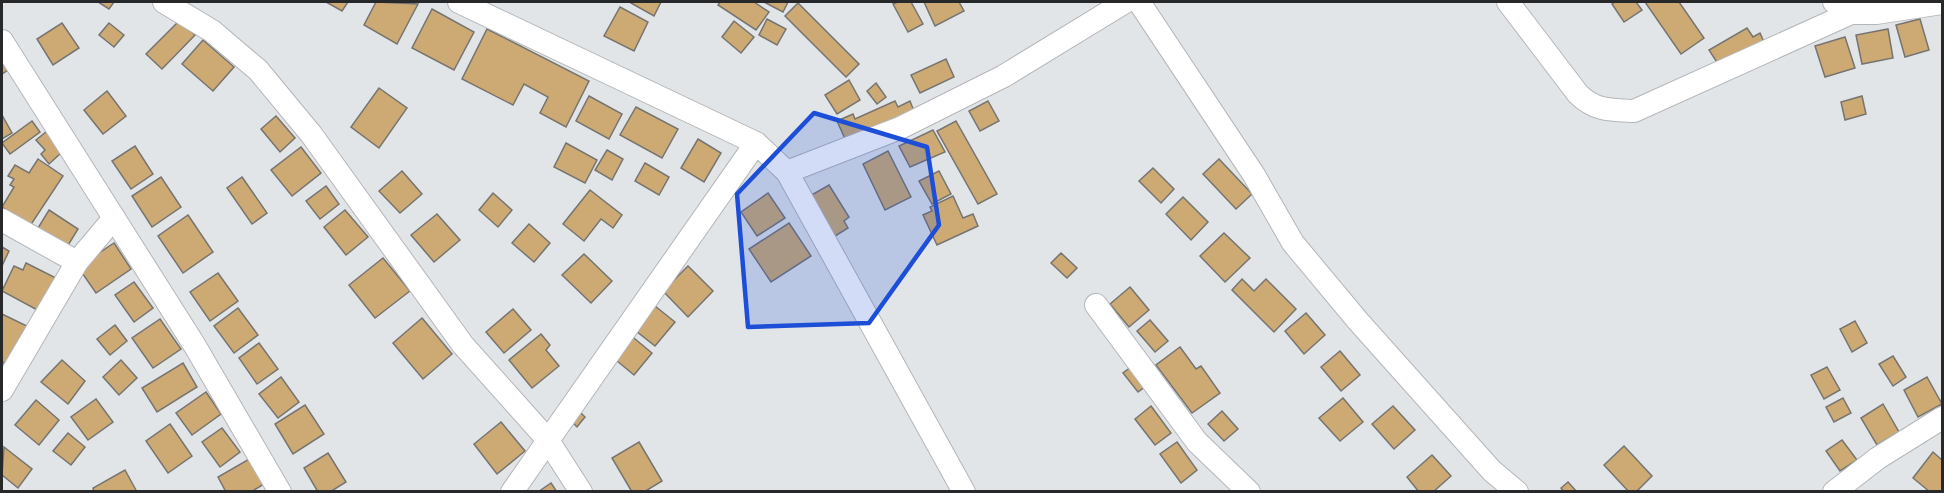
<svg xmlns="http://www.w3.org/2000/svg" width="1944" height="493" viewBox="0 0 1944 493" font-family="Helvetica,sans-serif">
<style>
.building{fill:#cdaa73;stroke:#767471;stroke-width:1.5}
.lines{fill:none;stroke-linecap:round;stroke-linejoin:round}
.minor-casing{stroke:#b4b6b9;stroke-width:24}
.minor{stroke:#fff;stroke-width:22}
.marked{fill:#1d4ed8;fill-opacity:0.2;stroke:#1d4ed8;stroke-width:4.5;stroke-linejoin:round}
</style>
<rect width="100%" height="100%" fill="#e2e5e8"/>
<!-- building -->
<g class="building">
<polygon points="98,2 114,2 109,9"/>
<polygon points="326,2 348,2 342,11"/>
<polygon points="376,2 418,4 397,44 364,25"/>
<polygon points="632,2 661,2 654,16 631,3"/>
<polygon points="720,2 754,2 769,12 756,30 718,5"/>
<polygon points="764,2 788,2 783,12"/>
<polygon points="898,2 911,2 923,24 908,32 893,4"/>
<polygon points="924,2 959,2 964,11 935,26"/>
<polygon points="1615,2 1636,2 1642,10 1624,22 1612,4"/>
<polygon points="1645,2 1679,2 1704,38 1681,54"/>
<polygon points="798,3 859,64 846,77 785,16"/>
<polygon points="620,7 648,22 634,51 604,36"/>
<polygon points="432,9 474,32 454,70 412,48"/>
<polygon points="767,19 786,29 777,45 759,35"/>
<polygon points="1920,19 1929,50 1905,57 1896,25"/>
<polygon points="180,20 195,35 162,69 146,54"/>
<polygon points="734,21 754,37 741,53 722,37"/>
<polygon points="62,23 79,48 53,65 37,39"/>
<polygon points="109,23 124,35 114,47 99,35"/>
<polygon points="1747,28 1753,37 1760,33 1764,42 1720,67 1709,50"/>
<polygon points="487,29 589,81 566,127 540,113 548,97 524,84 513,105 462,79"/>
<polygon points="1888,29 1893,58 1862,64 1856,35"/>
<polygon points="1845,37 1855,68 1825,77 1815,46"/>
<polygon points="203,40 234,67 213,91 182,64"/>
<polygon points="2,58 8,70 2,74"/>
<polygon points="946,59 954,77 920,93 911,75"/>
<polygon points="849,80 860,100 837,114 825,95"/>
<polygon points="876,83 886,97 877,104 867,91"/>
<polygon points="379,88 407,108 379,148 351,127"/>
<polygon points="107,91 126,116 103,134 84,110"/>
<polygon points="589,96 622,114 609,139 576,121"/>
<polygon points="1862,96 1866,114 1845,120 1841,102"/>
<polygon points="895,101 898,107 910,101 914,111 846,141 837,121 853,114 855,119"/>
<polygon points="988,101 999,121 980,131 969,111"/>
<polygon points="636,107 678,129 662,158 620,135"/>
<polygon points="2,115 12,133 2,139"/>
<polygon points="276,116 295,138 280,152 261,129"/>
<polygon points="32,121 40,132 10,154 2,143"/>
<polygon points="956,121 997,194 978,204 937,131"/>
<polygon points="52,127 61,153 49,164 41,154 45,150 36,140"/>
<polygon points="933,130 945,152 910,167 899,146"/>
<polygon points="698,139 721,153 704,182 681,168"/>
<polygon points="566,143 597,160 585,183 554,167"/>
<polygon points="135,146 153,174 131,189 112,161"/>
<polygon points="301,147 321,173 292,196 271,170"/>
<polygon points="607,150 623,159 612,180 595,170"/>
<polygon points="888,151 911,197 885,210 863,164"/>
<polygon points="38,159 63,176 30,226 2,207 14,187 10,185 14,179 8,176 15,165 29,173"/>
<polygon points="1219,159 1252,194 1236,209 1203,174"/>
<polygon points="645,163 669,177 659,195 635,181"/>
<polygon points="1153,168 1174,189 1161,203 1139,181"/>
<polygon points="402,171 422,194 400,213 379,191"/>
<polygon points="939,171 951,194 932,204 919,181"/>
<polygon points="161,177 181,207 152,227 132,196"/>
<polygon points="242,177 267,213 252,224 227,188"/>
<polygon points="829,185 849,217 844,221 848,228 832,238 808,197"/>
<polygon points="326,186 339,204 320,219 306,201"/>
<polygon points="590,190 622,215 613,228 601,219 584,241 563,224"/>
<polygon points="493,193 512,210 498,227 479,210"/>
<polygon points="768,193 785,218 757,236 741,212"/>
<polygon points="953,196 963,218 973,214 978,226 937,245 923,215 932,211 930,207"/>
<polygon points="1183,197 1208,222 1191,240 1166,214"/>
<polygon points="49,210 78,229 67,247 38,228"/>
<polygon points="345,210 368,237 346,255 324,227"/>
<polygon points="437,214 460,240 434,262 411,235"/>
<polygon points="188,215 213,252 183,273 158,236"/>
<polygon points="789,223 811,256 771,282 749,249"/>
<polygon points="529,224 550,243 534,262 512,243"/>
<polygon points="1224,233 1250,258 1225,282 1200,256"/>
<polygon points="114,243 131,269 96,293 78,267"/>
<polygon points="2,247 9,251 2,266"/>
<polygon points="1061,253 1077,268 1067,278 1051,263"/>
<polygon points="584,254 612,281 591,303 562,275"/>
<polygon points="383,258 410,291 375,318 349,285"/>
<polygon points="26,263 58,279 41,312 2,291 14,266 23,270"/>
<polygon points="688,266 713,291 688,317 663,291"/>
<polygon points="218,273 238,301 210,321 190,292"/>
<polygon points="1242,279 1254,291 1266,279 1296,309 1274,332 1232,290"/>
<polygon points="134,282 153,308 134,322 115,295"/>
<polygon points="1130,287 1149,310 1129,327 1110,304"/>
<polygon points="650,302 675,322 655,346 631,327"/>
<polygon points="238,308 258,335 234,353 214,326"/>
<polygon points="513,309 531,330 504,353 486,332"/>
<polygon points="1306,313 1325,335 1304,354 1285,331"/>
<polygon points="2,314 29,327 10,366 2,362"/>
<polygon points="422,318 452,354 423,379 393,343"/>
<polygon points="160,319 181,349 153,368 132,338"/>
<polygon points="1150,320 1168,341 1155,352 1137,331"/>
<polygon points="1855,321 1867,343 1852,352 1840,329"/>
<polygon points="115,325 127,341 110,355 97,339"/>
<polygon points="541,334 550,345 546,350 559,366 532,388 509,360"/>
<polygon points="629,334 652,353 634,375 611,356"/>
<polygon points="259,343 278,369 257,384 239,358"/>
<polygon points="1180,347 1196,369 1201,366 1220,393 1192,413 1156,365"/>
<polygon points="1340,351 1360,375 1341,391 1321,367"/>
<polygon points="1893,356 1906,377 1893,386 1879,364"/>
<polygon points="62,360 85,381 68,404 41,382"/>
<polygon points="121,360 137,378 119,395 103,377"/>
<polygon points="183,363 197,387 157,412 142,388"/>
<polygon points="1131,367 1146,386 1138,392 1123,373"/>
<polygon points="1827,367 1840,390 1824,399 1811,375"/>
<polygon points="281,377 299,402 278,418 259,394"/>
<polygon points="1927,377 1942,404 1918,417 1904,390"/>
<polygon points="206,392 221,414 192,435 176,413"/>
<polygon points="1343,398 1363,422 1340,441 1319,418"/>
<polygon points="1843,398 1851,413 1834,422 1826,407"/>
<polygon points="96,399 113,422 88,440 71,417"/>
<polygon points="36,400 59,420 39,445 15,425"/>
<polygon points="1883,404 1899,432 1877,445 1861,418"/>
<polygon points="305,405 324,434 293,454 275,424"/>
<polygon points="1151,406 1171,433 1155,445 1135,419"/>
<polygon points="1393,406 1415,430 1394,449 1372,424"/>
<polygon points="577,409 585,417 577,427 569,419"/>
<polygon points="1222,411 1238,429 1224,441 1208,424"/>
<polygon points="501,422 525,451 497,474 474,444"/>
<polygon points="170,424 192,456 168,473 146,441"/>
<polygon points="222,428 240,452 220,467 202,442"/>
<polygon points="68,433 85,447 71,465 53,451"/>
<polygon points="1842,440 1857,460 1840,471 1826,451"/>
<polygon points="639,442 662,481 644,492 632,492 612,458"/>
<polygon points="1177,442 1197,470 1181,483 1160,454"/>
<polygon points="1624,446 1652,476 1636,492 1629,492 1604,465"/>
<polygon points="4,447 32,469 18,488 2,475"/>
<polygon points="1933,452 1942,460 1942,492 1930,492 1913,478"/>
<polygon points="328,453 346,482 330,492 318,492 304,468"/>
<polygon points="1432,455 1451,476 1433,492 1419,492 1407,477"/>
<polygon points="251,458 264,484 251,492 226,492 218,477"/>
<polygon points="125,470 137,492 94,492 93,488"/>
<polygon points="1568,482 1577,492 1564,492 1561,488"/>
<polygon points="551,483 557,492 538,492"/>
</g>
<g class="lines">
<defs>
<g id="minor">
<polyline points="164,2 212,31 258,70 311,134 463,345 547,439 581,492"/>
<polyline points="459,2 756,143 787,172 964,492"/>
<polyline points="1139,2 1254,175 1293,243 1358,321 1492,471 1517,492"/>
<path d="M1508,2L1578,94C1595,111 1611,110 1634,111L1851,13"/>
<polyline points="1834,2 1851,13 1876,13 1942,3"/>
<polyline points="2,41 195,346 280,492"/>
<polyline points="787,172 900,128 1004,76 1125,2"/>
<polyline points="2,220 77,262"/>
<polyline points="1096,305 1197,442 1249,492"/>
<polyline points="2,390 77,262 114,218"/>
<polyline points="512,492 756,143"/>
<polyline points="1834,492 1878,458 1942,418"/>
</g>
</defs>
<!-- minor casing -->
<use href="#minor" class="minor-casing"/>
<!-- minor -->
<use href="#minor" class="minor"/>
</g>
<!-- marked area -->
<path class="marked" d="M814,113L927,147L939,225L869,323L748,327L737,194Z"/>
<!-- border -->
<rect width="1944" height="493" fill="none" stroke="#27282a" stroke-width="6"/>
</svg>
